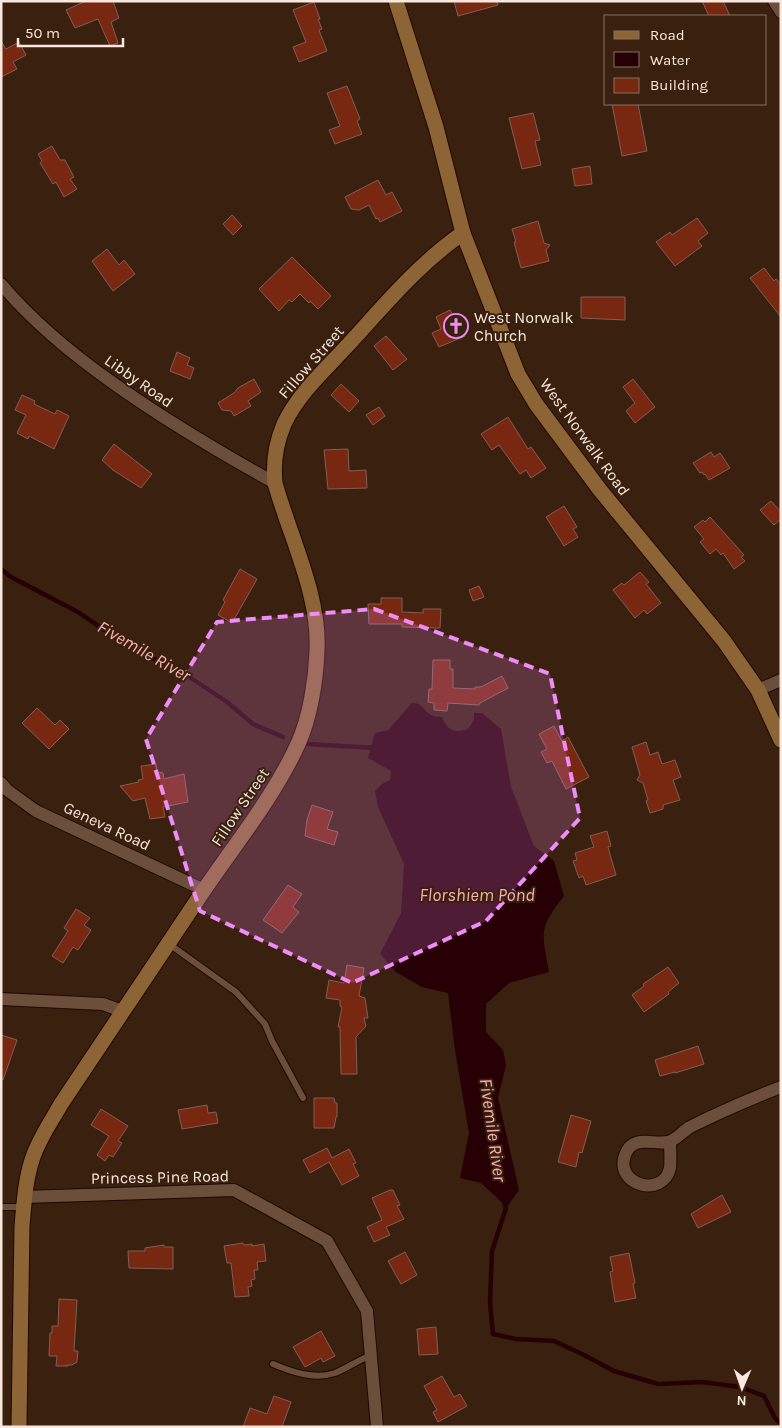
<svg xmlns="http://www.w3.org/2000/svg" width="782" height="1428" viewBox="0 0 782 1428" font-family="Karla,sans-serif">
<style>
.water{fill:#260004}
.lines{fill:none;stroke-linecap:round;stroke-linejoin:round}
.stream{stroke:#260004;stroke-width:4.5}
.building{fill:#782811;stroke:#815e55}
.lane-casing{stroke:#200900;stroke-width:8}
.street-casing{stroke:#200900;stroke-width:14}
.secondary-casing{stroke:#200900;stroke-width:17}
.lane{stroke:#6b4f3c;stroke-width:6}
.street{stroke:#6b4f3c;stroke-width:12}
.secondary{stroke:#8c6436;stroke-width:15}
.marked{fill:#ee8cf8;fill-opacity:0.2;stroke:#ee8cf8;stroke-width:4;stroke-dasharray:10 6;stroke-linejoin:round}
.labels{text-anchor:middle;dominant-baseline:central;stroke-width:4;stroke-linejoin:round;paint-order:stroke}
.poi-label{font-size:16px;fill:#f9e8dd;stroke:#3a200e;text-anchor:start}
.street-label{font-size:16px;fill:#f9e8dd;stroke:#3a200e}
.water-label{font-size:18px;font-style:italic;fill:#fbb0b1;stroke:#3a200e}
</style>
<rect width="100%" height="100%" fill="#3a200e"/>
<!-- water -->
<path class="water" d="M412,703C427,703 422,717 442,717C447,730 454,734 468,729L474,720V713H482L501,729L511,787L534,846L554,861L564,896C538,929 542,932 549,972L509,983L486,1004V1032L503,1050L506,1065L498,1098L519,1190L507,1207L481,1183L460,1178L469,1133L455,1050L448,993L422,987L396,972L380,954L401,913L404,864L378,807L375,791L382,784L390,780L391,771L368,758L375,733L388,730Z"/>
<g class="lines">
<!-- stream -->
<g class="stream">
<polyline points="1,569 11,577 78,612 128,646 185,674 227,702 253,724 283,737"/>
<polyline points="307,744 376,748"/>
<polyline points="503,1199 506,1208 492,1251 490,1302 493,1334 516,1339 554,1341 582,1354 614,1371 658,1384 702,1382 740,1387 764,1396 775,1418 781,1424"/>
</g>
</g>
<!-- building -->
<g class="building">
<polygon points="86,1 113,1 119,18 111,22 118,43 110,46 98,19 75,28 66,10"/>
<polygon points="454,1 497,1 498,5 458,16"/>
<polygon points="702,1 723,1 730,16 709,16"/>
<polygon points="314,2 320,19 318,19 322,29 319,30 327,51 299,62 293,47 306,42 293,10"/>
<polygon points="1,41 6,49 19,42 26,55 13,62 17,69 1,77"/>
<polygon points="347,86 360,119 357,121 362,134 335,144 329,130 340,126 327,93"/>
<polygon points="612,104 638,104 647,151 622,156"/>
<polygon points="533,113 540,140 535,141 541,165 522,169 509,118"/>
<polygon points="52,146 60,160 65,160 74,177 70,179 77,189 64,197 56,182 53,184 40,163 42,161 38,154"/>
<polygon points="590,166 592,184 575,186 572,169"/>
<polygon points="378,180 386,195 392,192 402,211 380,222 378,218 376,219 369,205 359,210 351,209 345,197"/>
<polygon points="232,215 242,226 233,235 223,224"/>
<polygon points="697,218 708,233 698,241 702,246 675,266 656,242 670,232 672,235"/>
<polygon points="538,221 544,243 550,245 546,250 549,261 521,268 514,242 516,242 512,229"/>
<polygon points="107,249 119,265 124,260 135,274 113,291 92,261"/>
<polygon points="292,257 331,296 318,309 310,301 309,303 300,294 292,302 289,300 279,311 259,289"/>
<polygon points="764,268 774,281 776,279 781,285 781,317 750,278"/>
<polygon points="581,297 625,297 625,320 581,318"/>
<polygon points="450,310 465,336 439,347 432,333 441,329 436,317"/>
<polygon points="386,336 407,359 393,370 374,346"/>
<polygon points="177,352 190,358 187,365 194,368 190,379 170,371"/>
<polygon points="254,379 261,392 248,401 251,406 234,416 231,411 222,410 218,403 234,393 238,388"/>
<polygon points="633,379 655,407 635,423 626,411 635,403 623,387"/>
<polygon points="341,384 359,401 349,412 331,395"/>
<polygon points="22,395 35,401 34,404 55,414 57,410 69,416 54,449 29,436 28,439 17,433 26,415 15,410"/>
<polygon points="379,407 385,416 373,425 366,415"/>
<polygon points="508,417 528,449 531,447 546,468 531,478 526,470 520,474 499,445 492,450 481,434"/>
<polygon points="114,444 152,474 141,488 113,470 102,460"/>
<polygon points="348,449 349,471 366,470 367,488 328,489 324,450"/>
<polygon points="711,452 714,457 720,453 730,468 709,480 705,474 704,475 702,472 700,473 693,463"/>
<polygon points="771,501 781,512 781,519 774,525 760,510"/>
<polygon points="564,506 577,527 573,529 578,537 564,546 546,517"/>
<polygon points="710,517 744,555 741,557 745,561 734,569 723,553 721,555 716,549 710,554 700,542 704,539 694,527 703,520 705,522"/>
<polygon points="240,569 257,579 232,623 218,615 225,602 223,600"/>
<polygon points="640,572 649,582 646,584 661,603 647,614 644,610 635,618 613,590 622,583 624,585"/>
<polygon points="479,586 484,597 473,601 469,590"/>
<polygon points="381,598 402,598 402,612 423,613 423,609 441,609 440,628 402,627 402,624 369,624 368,604 381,604"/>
<polygon points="433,660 450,660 450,669 453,669 453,688 475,689 475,687 481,687 502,676 508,688 480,703 479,705 448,703 447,711 434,710 434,703 428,702 429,689 432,689"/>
<polygon points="37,708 55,725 60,720 69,729 49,749 22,723"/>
<polygon points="554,726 562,741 568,737 589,777 566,789 552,761 547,763 541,752 547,749 539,734"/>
<polygon points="646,742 650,755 658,752 662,764 675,760 681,777 673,780 680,800 663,805 663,809 650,813 646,801 648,800 643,783 637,780 640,775 632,747"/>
<polygon points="156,764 157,772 163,773 164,779 184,774 188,802 163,807 165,817 150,819 145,798 133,801 120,786 139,782 138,780 143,779 141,766"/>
<polygon points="312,805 333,812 327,829 338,832 334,845 305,836 307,820"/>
<polygon points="607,831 611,846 608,847 611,858 616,875 586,885 583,876 579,878 573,861 577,860 575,853 594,847 590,836"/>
<polygon points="288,885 302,894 293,907 299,912 282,933 263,920"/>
<polygon points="76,909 90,918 84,925 91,930 78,950 73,947 63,963 52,956 68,931 64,928"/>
<polygon points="347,965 364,968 359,996 365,998 368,1018 364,1018 366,1026 356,1037 357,1074 341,1074 340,1027 338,1027 342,1007 340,1006 340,1000 326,998 329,980 344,983"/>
<polygon points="668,967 679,983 668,992 669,994 644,1012 632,995 644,986 643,984"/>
<polygon points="1,1035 17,1040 3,1080 1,1079"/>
<polygon points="698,1046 704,1064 675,1073 675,1072 660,1076 655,1060"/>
<polygon points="314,1098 334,1098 335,1103 337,1103 337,1117 336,1117 334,1128 314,1128"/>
<polygon points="207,1105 208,1113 216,1112 218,1123 182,1129 178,1110"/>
<polygon points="101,1109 128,1126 118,1141 122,1143 113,1157 109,1155 105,1161 97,1155 109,1136 91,1125"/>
<polygon points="571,1115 591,1121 582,1153 579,1152 576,1167 558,1162"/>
<polygon points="327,1148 332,1158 349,1149 356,1163 353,1164 359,1176 342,1185 329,1162 310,1173 303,1160"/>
<polygon points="390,1190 393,1190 400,1205 397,1206 404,1219 386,1227 390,1235 374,1242 367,1227 382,1220 372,1198"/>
<polygon points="722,1195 731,1212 698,1228 691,1214"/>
<polygon points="243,1243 244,1245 252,1244 252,1246 264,1244 266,1261 257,1262 258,1270 254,1270 255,1279 251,1280 252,1286 248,1287 249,1296 235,1297 231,1263 227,1263 224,1246"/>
<polygon points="164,1245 164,1247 173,1247 173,1269 129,1268 128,1251 145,1251 145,1248"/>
<polygon points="405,1252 417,1275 401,1284 388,1261"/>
<polygon points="629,1253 635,1283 633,1284 636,1298 615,1302 610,1272 613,1271 610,1257"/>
<polygon points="59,1299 77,1300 74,1351 78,1351 77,1362 72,1365 68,1365 68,1366 56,1366 57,1356 49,1356 50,1333 52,1333 52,1326 58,1326"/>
<polygon points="436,1327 438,1354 419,1355 417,1329"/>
<polygon points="321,1331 335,1356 323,1362 321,1358 305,1367 293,1347"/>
<polygon points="442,1376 454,1397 460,1394 467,1406 438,1422 433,1412 437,1410 424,1386"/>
<polygon points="274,1396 291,1402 282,1427 243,1427 250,1408 267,1414"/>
</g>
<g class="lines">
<defs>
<g id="lane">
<polyline points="169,944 236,992 265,1024 272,1041 303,1098"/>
<polyline points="1,1207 22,1207"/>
<path d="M273,1364C292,1372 314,1380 335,1373C347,1368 359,1360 371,1355"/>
</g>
<g id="street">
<polyline points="774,1 781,12"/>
<path d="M1,284C33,322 72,354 113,383C165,420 219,452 275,483"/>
<polyline points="758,690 781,680"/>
<polyline points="1,783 7,790 36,811 204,890"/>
<polyline points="1,999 103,1004 122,1011"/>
<path d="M670,1142C670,1150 671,1160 670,1168C663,1199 614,1185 625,1155C633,1134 652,1145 668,1142C676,1140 683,1131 690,1127C720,1112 750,1099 781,1087"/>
<polyline points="24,1197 234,1190 327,1241 367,1311 377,1427"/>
</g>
<g id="secondary">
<polyline points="396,1 436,127 463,233 518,374 536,404 600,490 724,641 758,690 781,740"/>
<path d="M19,1427L22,1226C24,1204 25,1182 32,1160C38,1140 51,1122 61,1104C106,1037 151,969 196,902C230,850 272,801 298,744C310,718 316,680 317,651C320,595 290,537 275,483C273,463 276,443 284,424C298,394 324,371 346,347C383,307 418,264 463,233"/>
</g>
</defs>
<!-- lane casing -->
<use href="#lane" class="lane-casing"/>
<!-- street casing -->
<use href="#street" class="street-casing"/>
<!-- secondary casing -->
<use href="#secondary" class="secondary-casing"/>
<!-- lane -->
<use href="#lane" class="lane"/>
<!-- street -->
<use href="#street" class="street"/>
<!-- secondary -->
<use href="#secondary" class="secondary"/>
</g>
<!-- marked area -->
<path class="marked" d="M374,609L550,674L580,818L486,921L352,983L200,911L146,739L217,622Z"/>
<!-- icons -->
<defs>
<symbol id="church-ring" viewBox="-11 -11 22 22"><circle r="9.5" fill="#3a200e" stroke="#ee8cf8" stroke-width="1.5"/><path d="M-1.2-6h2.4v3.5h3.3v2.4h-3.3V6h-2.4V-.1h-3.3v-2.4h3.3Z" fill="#ee8cf8"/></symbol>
</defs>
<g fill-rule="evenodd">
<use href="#church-ring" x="442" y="312" width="28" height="28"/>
</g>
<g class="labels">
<!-- poi labels -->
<g class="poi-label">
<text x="474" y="317">West Norwalk<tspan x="474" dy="18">Church</tspan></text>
</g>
<!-- street labels -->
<g class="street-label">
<text transform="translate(311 362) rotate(-49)">Fillow Street</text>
<text transform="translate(139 381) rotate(35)">Libby Road</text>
<text transform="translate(585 437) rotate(54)">West Norwalk Road</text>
<text transform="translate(240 807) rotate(-56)">Fillow Street</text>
<text transform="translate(107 826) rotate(25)">Geneva Road</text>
<text transform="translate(160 1177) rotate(-1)">Princess Pine Road</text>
</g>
<!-- water labels -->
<g class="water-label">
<text transform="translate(144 651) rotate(30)">Fivemile River</text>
<text x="477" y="895">Florshiem Pond</text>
<text transform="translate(493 1130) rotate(82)">Fivemile River</text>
</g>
</g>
<!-- border -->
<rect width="782" height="1428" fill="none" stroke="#f9e8dd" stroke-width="5"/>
<!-- legend -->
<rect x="604" y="15" width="162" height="90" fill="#3a200e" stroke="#867061"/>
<rect x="614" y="31" width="25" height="8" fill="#8c6436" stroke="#867061"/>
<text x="650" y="40" font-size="15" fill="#f9e8dd">Road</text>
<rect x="614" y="52" width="25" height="15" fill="#260004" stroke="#867061"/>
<text x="650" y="65" font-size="15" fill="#f9e8dd">Water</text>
<rect x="614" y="78" width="25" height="15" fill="#782811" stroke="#867061"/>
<text x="650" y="90" font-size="15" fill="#f9e8dd">Building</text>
<!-- north arrow -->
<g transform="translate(742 1388) rotate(182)" stroke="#3a200e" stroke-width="4" paint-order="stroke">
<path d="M0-4L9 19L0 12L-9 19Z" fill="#f9e8dd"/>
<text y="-8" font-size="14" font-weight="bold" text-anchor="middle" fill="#f9e8dd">N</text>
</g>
<!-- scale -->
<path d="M18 38v8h105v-8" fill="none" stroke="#f9e8dd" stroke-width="2.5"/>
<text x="25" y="38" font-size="15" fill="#f9e8dd" stroke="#3a200e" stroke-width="4" paint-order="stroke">50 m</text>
</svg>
